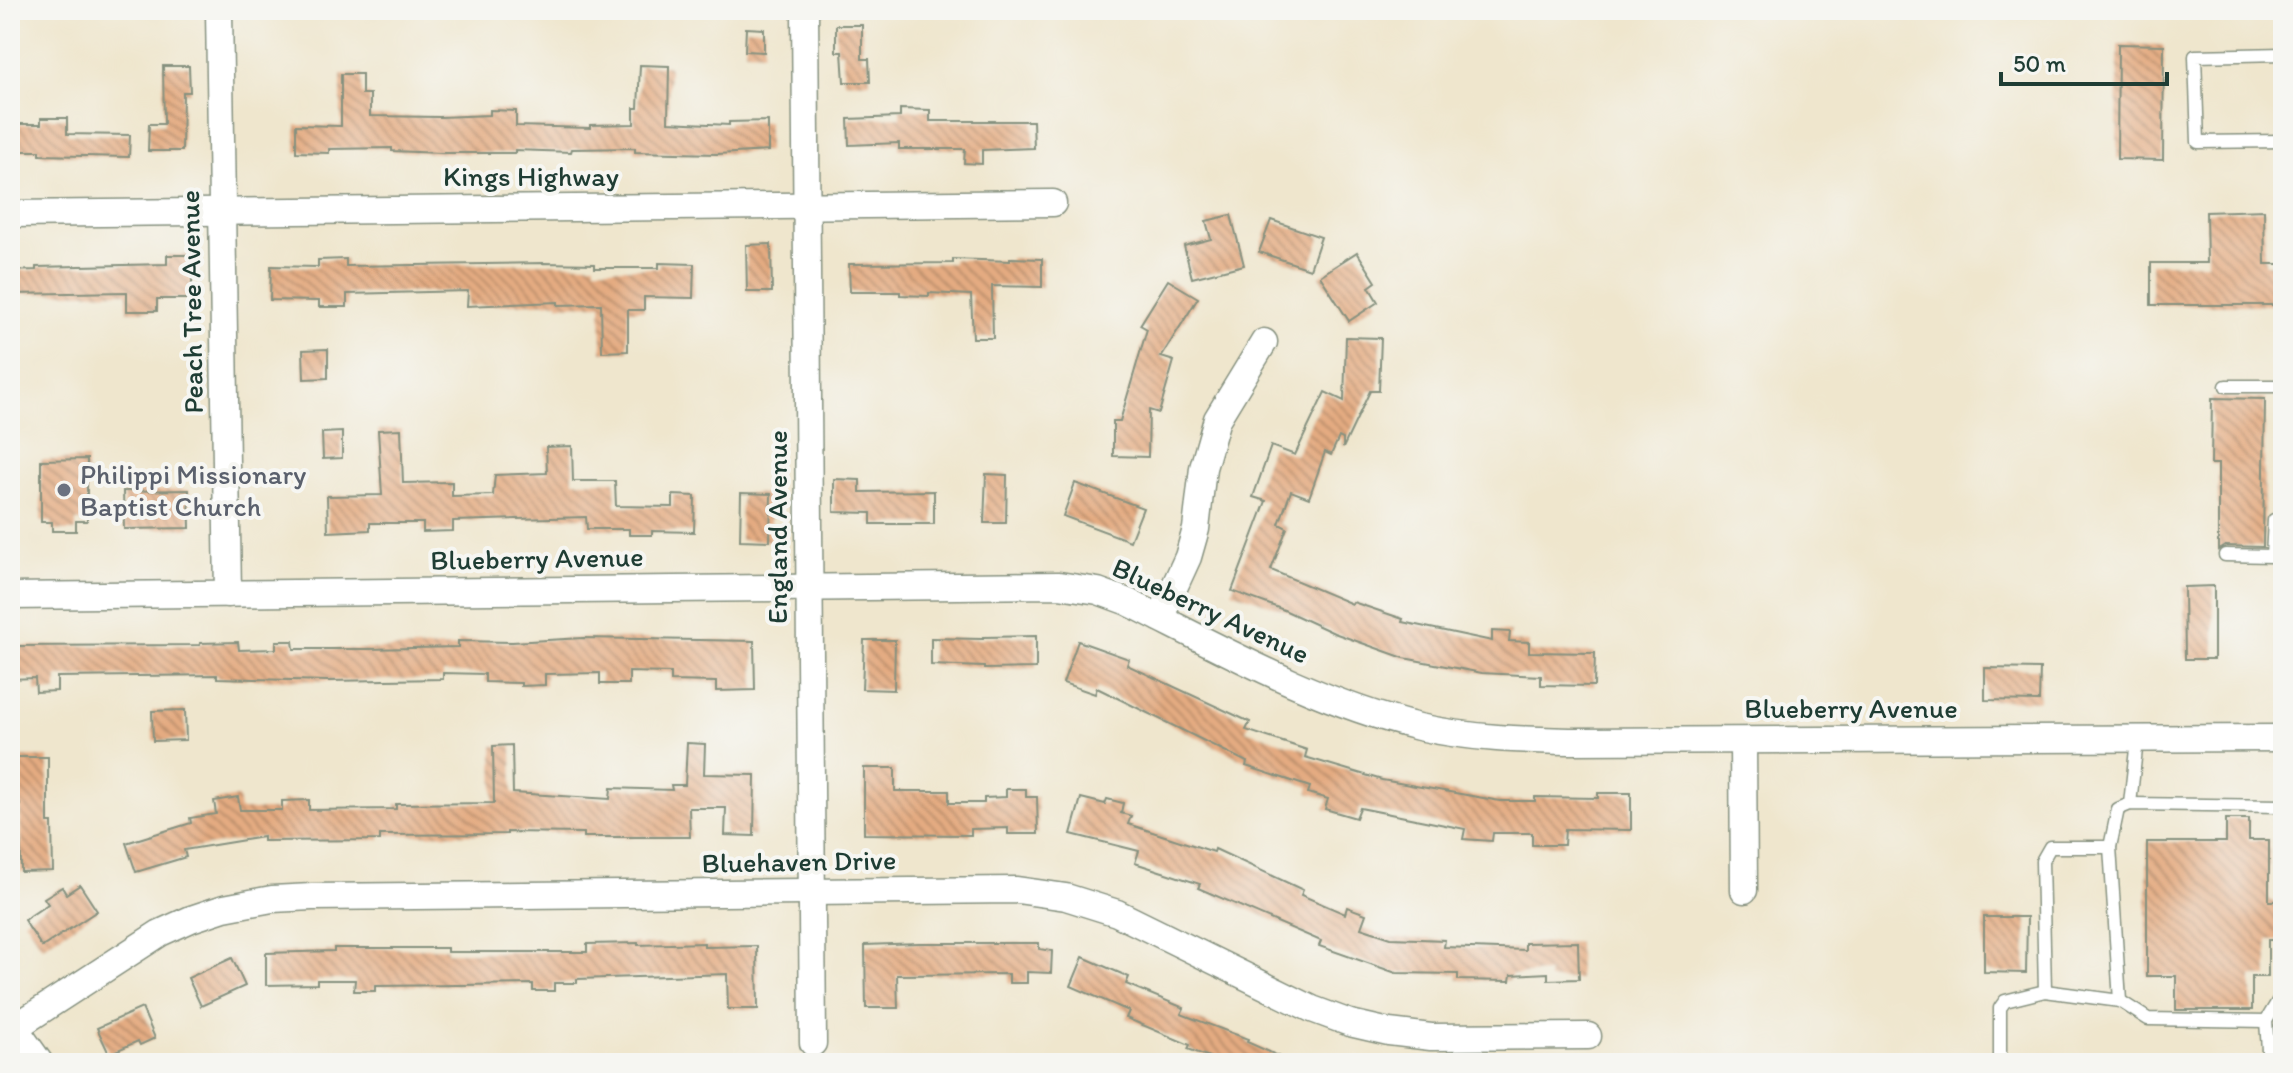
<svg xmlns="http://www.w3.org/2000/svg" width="2293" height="1073" viewBox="0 0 2293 1073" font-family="Itim,sans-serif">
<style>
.building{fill:url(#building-back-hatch)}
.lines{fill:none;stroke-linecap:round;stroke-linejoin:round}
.lane-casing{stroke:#879280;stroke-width:15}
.street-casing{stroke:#879280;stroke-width:29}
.lane{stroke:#fff;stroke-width:12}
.street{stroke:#fff;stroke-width:26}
.worship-dot{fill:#6b7280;stroke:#f6f6f2;stroke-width:3}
.labels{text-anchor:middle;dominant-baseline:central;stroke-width:8;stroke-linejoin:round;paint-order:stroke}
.street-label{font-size:28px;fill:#1f3d34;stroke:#f6f6f2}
.worship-label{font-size:28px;fill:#5b616d;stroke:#f6f6f2;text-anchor:start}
</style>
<defs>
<pattern id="building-back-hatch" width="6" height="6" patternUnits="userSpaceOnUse" patternTransform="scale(2)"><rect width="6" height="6" fill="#e4ab81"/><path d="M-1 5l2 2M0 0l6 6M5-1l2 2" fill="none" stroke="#b88c6a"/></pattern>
</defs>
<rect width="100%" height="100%" fill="#f6f6f2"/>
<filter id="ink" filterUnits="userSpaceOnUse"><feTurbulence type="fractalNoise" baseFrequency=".0125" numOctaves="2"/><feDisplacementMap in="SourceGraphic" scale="16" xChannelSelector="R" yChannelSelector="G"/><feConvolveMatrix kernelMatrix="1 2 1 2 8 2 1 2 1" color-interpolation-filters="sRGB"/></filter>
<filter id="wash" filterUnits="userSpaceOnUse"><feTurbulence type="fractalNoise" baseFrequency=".006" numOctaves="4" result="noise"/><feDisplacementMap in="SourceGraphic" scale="32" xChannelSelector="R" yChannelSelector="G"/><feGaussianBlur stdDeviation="1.8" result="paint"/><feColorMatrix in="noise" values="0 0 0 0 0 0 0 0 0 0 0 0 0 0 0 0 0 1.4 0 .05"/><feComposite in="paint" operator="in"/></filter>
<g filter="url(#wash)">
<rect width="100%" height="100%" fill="#efe6cd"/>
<g id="blocks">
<!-- building -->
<g class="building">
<polygon points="836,25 862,25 862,59 869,59 870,82 844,82 842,52 836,52"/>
<polygon points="746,28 764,29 764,52 745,51"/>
<polygon points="2118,44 2164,45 2163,160 2117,159"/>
<polygon points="640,65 669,66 668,122 729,125 729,122 768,121 768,151 717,154 635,152 635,148 572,149 571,152 515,150 515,153 441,153 392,151 392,148 329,149 329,153 296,152 296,125 341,126 341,74 362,74 362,94 370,94 370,116 440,117 490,115 490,110 516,111 516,126 590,128 590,125 634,124 634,108 638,108"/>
<polygon points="163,66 189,66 190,92 183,92 182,151 148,151 149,124 164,124"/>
<polygon points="900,109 930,110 930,121 1033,121 1034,148 982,150 982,164 964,163 965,149 899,149 899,143 849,145 848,119 900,117"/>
<polygon points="41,118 67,118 67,134 130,135 129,157 40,155 40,151 10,151 10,124 41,124"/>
<polygon points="2264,210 2265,264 2283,264 2283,305 2151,305 2151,263 2207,263 2206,212"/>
<polygon points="1231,215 1244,265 1192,278 1184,246 1211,239 1206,221"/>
<polygon points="1271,220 1321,237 1310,269 1259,252"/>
<polygon points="771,244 772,292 747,292 746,245"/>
<polygon points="1357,252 1376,282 1369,287 1378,302 1349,321 1320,276"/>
<polygon points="167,255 192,255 192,299 157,299 157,311 127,311 127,292 10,294 10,271 36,270 36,267 167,264"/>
<polygon points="1010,258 1042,259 1042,287 992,286 993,338 973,338 971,295 929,293 929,296 900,295 900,292 850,292 849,264 953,263 953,259 1010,261"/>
<polygon points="346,259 346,266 544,263 595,264 595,268 659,268 659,263 694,264 693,298 644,297 644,310 628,310 628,351 602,352 601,304 558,305 558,302 467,306 468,291 347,294 347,307 319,307 319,301 270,300 271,266 318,267 318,260"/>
<polygon points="1168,280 1198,298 1161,357 1174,361 1159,413 1149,410 1148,457 1113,456 1113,421 1120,421 1147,329 1140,325"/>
<polygon points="1346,337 1381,338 1379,391 1370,391 1343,448 1343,439 1339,437 1331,455 1325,452 1309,498 1291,491 1279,524 1287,528 1271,570 1352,604 1353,602 1403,619 1402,622 1492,641 1492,631 1510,632 1509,641 1529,642 1529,652 1595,653 1594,686 1541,685 1541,676 1482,673 1404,658 1334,633 1284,610 1232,591 1266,501 1253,497 1271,446 1295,455 1325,392 1344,401"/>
<polygon points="328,349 328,378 304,379 303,350"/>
<polygon points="2212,398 2265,399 2263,547 2225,546 2218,550 2218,464 2211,464"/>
<polygon points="401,429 403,483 452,482 452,496 493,495 495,475 547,473 546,447 572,446 573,481 615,481 616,506 673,507 673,495 695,496 694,532 652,531 652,535 629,535 629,529 587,529 586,517 453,521 453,531 423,532 423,523 370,523 370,530 328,532 327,496 382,495 378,430"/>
<polygon points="342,432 342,458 323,459 322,433"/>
<polygon points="87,459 87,521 76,521 76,531 52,531 52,522 41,522 41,460"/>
<polygon points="986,474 1007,475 1006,523 984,523"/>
<polygon points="834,479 860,480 860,492 934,491 934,524 871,524 871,513 834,512"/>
<polygon points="1075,483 1143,508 1130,541 1063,516"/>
<polygon points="189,490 190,528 124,529 123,491"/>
<polygon points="741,493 771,494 770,541 740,540"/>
<polygon points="2214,586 2214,659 2185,659 2184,587"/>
<polygon points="1036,636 1036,668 984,669 984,667 931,665 931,638 983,639 983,637"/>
<polygon points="583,638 754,641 755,690 716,691 716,682 671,681 671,673 629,672 629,684 600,684 600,673 545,674 545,685 521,686 521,683 485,682 485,674 443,673 443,679 328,681 217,678 217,675 57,677 57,691 36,692 35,678 10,679 10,646 200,645 200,643 238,642 239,650 276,649 276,641 293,641 294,649 368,649 458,647 458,641 512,642"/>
<polygon points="864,640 895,640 894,690 862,689"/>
<polygon points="1078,641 1129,659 1127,665 1250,722 1246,730 1307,750 1305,757 1382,780 1500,801 1535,801 1535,797 1598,798 1598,793 1631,793 1631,830 1565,829 1564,845 1532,845 1532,833 1493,833 1492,841 1463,839 1465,829 1360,808 1356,818 1325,809 1328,799 1308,793 1310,787 1246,766 1247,762 1097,688 1095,694 1063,683"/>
<polygon points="1985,668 2040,669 2039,701 1985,700"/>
<polygon points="185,710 186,740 153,741 152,711"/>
<polygon points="687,743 705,744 704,774 755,775 754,836 725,835 726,808 689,808 690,837 584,837 584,833 507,832 507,834 380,835 380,840 263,841 263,837 184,850 186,857 136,872 126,843 191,823 190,818 216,814 214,801 238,797 240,810 282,810 282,801 309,800 309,810 396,809 396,804 494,803 493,746 512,745 513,793 610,799 611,788 672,790 671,785 685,785"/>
<polygon points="15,757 48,757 48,823 52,823 53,871 21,872 20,804 15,804"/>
<polygon points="864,768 895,768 895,791 949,791 949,803 984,803 984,798 1006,797 1006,789 1026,789 1026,797 1037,797 1038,834 1008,834 1008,828 971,829 971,835 864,834"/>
<polygon points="1081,798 1105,804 1107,799 1123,803 1121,813 1131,816 1128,824 1214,852 1215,849 1303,890 1301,895 1345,914 1347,907 1366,914 1361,928 1391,938 1445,940 1444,947 1525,950 1525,943 1578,942 1579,979 1548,980 1548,973 1511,975 1510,981 1458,980 1458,974 1396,973 1319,946 1321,941 1198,888 1200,884 1135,863 1139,851 1071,834"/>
<polygon points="2226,819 2249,819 2249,840 2269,840 2269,901 2283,901 2283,940 2268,940 2268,977 2252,977 2252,1010 2176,1010 2176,976 2147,976 2147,842 2226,842"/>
<polygon points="80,885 97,911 42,947 24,920 48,904 44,898 62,887 66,894"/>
<polygon points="1984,917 2027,917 2026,973 1984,972"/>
<polygon points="638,943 638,945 704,943 704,947 757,946 758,1009 728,1009 727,974 577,979 577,983 554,983 554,991 533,991 533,984 375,986 375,991 354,991 355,980 317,980 317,984 266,985 266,953 334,951 334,948 447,948 447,952 587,952 587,944"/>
<polygon points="919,943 1039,943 1039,949 1052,951 1051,973 1027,972 1027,983 1009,983 1009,974 897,975 898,1008 866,1008 865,945"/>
<polygon points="1083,957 1129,977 1126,984 1184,1008 1181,1014 1248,1039 1247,1042 1294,1063 1225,1063 1188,1049 1190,1045 1126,1018 1129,1011 1071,986"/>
<polygon points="232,958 245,986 201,1006 188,978"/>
<polygon points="142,1008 155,1038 140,1045 138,1041 109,1054 97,1028"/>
</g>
</g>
</g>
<g filter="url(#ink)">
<use href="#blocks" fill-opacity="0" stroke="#879280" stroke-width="2"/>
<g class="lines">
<defs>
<g id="lane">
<polyline points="2283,54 2195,56 2198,142 2283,141"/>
<polyline points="2226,386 2283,386"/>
<polyline points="2225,555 2272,556 2274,520 2283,520"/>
<polyline points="2130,804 2137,740"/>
<polyline points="2045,991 2042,861 2050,847 2110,847"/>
<polyline points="2120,1001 2110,847 2118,809 2130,804 2283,806"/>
<polyline points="2266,1021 2268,1050"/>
<polyline points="2000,1063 2000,1008 2005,1001 2045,991 2120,1001 2148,1019 2266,1021 2278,1001 2283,1001"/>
<polyline points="2268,1063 2268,1050 2283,1049"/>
</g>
<g id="street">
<polyline points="219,10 228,594"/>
<polyline points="805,10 813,1043"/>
<polyline points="10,214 1053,203"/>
<path d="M10,596L1059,585L1098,591L1128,602C1222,649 1316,702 1419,727C1469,738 1519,740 1570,741L2283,738"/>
<polyline points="1160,618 1188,557 1196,529 1203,468 1217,419 1264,342"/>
<polyline points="1743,741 1744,890"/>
<polyline points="10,1021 40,1063"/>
<polyline points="14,1028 160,933 191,919 224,908 272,899 312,897 1017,890 1066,897 1117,913 1312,1009 1350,1023 1389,1032 1431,1037 1588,1036"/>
</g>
</defs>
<!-- lane casing -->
<use href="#lane" class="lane-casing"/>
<!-- street casing -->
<use href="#street" class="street-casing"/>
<!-- lane -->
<use href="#lane" class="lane"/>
<!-- street -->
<use href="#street" class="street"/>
</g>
</g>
<!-- markers -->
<circle class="worship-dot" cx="64" cy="490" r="8"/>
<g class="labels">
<!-- street labels -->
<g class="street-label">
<text x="531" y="176">Kings Highway</text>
<text transform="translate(191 302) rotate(-91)">Peach Tree Avenue</text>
<text transform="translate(777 527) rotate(-90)">England Avenue</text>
<text transform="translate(537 558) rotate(-1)">Blueberry Avenue</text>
<text transform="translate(1211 610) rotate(25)">Blueberry Avenue</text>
<text x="1851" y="708">Blueberry Avenue</text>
<text transform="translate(799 861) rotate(-1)">Bluehaven Drive</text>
</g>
<!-- worship labels -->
<g class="worship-label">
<text x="80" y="474">Philippi Missionary<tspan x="80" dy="32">Baptist Church</tspan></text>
</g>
</g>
<!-- margin -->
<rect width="2293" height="1073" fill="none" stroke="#f6f6f2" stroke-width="40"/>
<!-- scale -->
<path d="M2001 72v12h166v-12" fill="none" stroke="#1f3d34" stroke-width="4"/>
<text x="2013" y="72" font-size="24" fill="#1f3d34" stroke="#f6f6f2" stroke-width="6" paint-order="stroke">50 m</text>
</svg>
